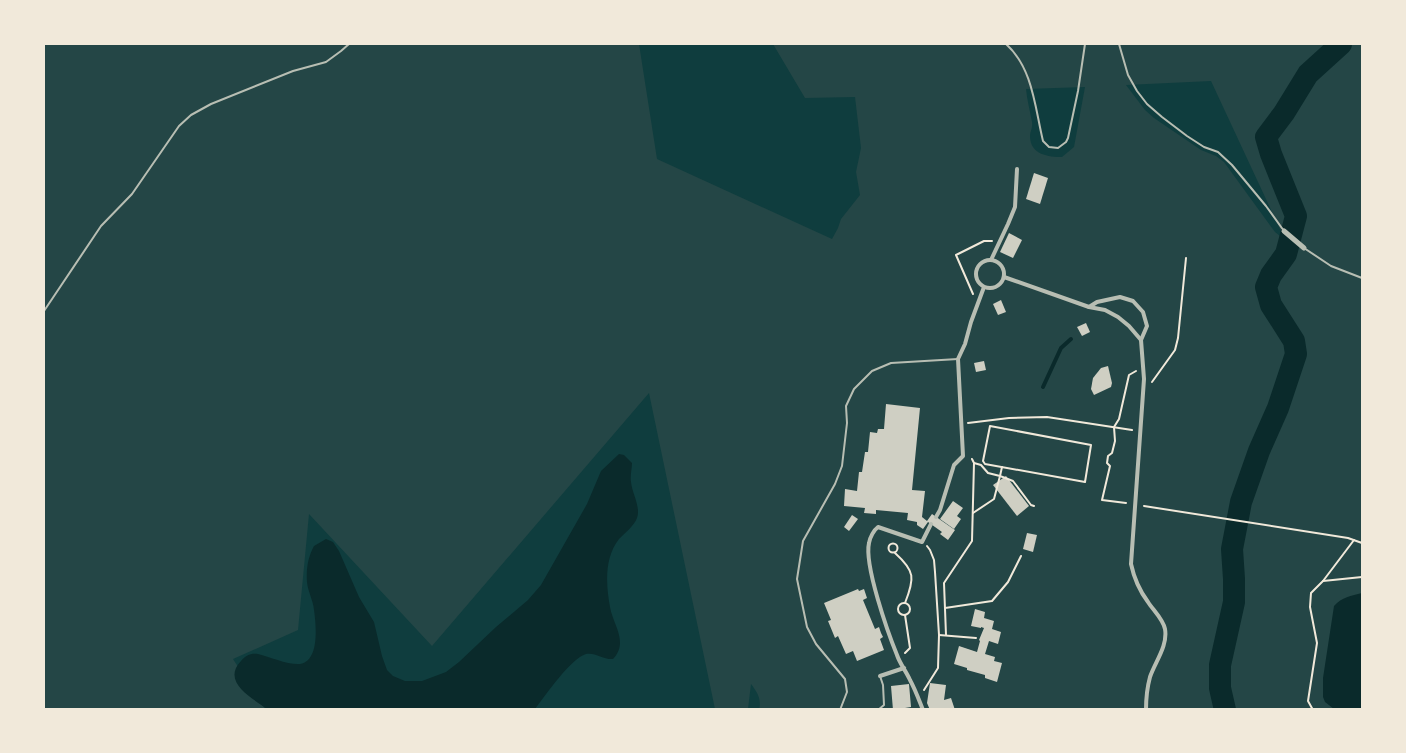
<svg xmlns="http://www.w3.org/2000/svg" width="1406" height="753" viewBox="0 0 1406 753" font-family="Barlow,sans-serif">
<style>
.green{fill:#244646;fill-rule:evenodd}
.water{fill:#0a2a2b}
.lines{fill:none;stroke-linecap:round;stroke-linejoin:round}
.stream{stroke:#0a2a2b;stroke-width:4}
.river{stroke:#0a2a2b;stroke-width:22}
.building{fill:#cfcfc3}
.path{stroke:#f1e9da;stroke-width:2}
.service{stroke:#b8beb3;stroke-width:2}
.pedestrian{stroke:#b8beb3;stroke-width:4}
.minor{stroke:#b8beb3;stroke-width:5}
</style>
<rect width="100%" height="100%" fill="#0f3d3e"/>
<!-- green -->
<path class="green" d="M44,44H639L657,159L832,239L838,228L841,219L860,195L856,172L861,148L855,97L805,98L773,44H1362V709L759,710C762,699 757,692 751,684L748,709H715L649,393L432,646L309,514L298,630L233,659L265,709H44ZM1211,81L1285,240L1275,232L1224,162L1216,156L1201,150L1154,118L1145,110L1126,85ZM1085,87L1074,147L1062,157C1049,157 1030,155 1030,136C1030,131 1033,128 1032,122C1030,111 1027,100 1026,89Z"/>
<!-- water -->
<g class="water">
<path d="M619,454L624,455L632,463C632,469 630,475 631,482C632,493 641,507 637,518C634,526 625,533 619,539C604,558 606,585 610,607C613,625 629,642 613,659C604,660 595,652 586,654C571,658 545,696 535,709H267C252,698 221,682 241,661C246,655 251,653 258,654C270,657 288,665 300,664C320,661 316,624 314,610C313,600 308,592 307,582C306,569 308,557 314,546L326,539L333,542L339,551L359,597L374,622L382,656L387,670L393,676L405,681H422L446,672L459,662L496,627L528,600L541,585L587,504L601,471Z"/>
<path d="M1362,593V709H1334L1325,702L1323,697V678L1334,606C1342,597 1351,596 1362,593Z"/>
</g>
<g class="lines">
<!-- stream -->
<polyline class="stream" points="1043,387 1061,348 1071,339"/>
<!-- river -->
<polyline class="river" points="1225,710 1220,688 1220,665 1234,602 1234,579 1232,549 1241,502 1259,451 1278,408 1296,354 1294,341 1271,305 1266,287 1271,275 1286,254 1296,216 1271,154 1266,137 1284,113 1308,74 1341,44"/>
</g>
<!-- building -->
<g class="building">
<polygon points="1034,173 1048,178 1040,204 1026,199"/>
<polygon points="1009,233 1022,240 1013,258 1000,252"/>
<polygon points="1001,300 1006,312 998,315 993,304"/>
<polygon points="1086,323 1090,332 1082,336 1077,327"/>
<polygon points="984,361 986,370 976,372 974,363"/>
<polygon points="1108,366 1112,383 1111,387 1094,395 1091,389 1093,378 1101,368"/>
<polygon points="886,404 920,408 912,490 925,491 922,517 927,521 932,514 955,530 948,540 940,534 942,532 928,522 923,529 917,525 917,522 907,520 908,513 876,510 876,514 864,513 865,508 844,506 845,489 857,491 859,472 862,472 865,452 868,452 870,432 877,433 878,429 884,429"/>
<polygon points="1006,476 1029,506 1017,516 993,485"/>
<polygon points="953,501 963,508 957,516 961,519 954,529 940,519"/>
<polygon points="852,515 858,519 849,531 844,527"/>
<polygon points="1027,533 1037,535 1033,552 1023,549"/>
<polygon points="858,589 859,591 864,589 867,598 863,600 875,629 879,627 881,633 883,637 880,639 884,650 857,661 853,651 846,654 838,636 835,638 828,621 831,620 824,603"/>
<polygon points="975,609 985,612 984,618 994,621 992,629 1001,632 998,644 989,641 985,654 995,657 994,661 1002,663 997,682 985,678 985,675 967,670 967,668 954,664 959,646 977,652 980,641 979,640 984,628 981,627 981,628 971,626"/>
<polygon points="930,683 946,685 944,700 951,698 955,710 930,710 927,703"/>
<polygon points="909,684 911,707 905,708 905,710 893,710 891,686"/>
</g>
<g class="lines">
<!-- path -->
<g class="path">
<polyline points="973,294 956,255 984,241 992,241"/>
<polyline points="1152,382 1175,350 1178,338 1186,258"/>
<polyline points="968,423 1009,418 1047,417 1132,430"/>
<polygon points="990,426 1091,445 1085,482 985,464 983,461"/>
<polyline points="1002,467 1000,476 1013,481 1031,505 1034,506"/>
<polyline points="1126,503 1102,500 1110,466 1107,463 1108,456 1112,453 1115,441 1114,427 1119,419 1129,375 1136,371"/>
<polyline points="1144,506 1348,538 1362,543"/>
<polyline points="973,513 994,499 1000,476 988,473 981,465 974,463"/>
<circle cx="893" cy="548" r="4.5"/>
<path d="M895,553C915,571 915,578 905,603"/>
<polyline points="1323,581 1354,540"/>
<circle cx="904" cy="609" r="6"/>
<polyline points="945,608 992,601 1008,582 1021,556"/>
<polyline points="905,615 910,648 905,653"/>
<polyline points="939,635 976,638"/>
<polyline points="946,635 944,583 972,541 974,463 972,459"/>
<polyline points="924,690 938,668 939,635 935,572 934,560 930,550 927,546"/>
<polyline points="1313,710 1308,701 1317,643 1310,607 1311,593 1323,581 1362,577"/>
</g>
<!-- service -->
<g class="service">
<path d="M1006,44C1033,68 1035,108 1043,141L1049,147L1058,148L1066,142L1068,138L1078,91L1085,44"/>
<polyline points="1119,44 1128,75 1137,91 1147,104 1162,117 1187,136 1204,147 1218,152 1232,165 1266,206 1284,231"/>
<polyline points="1304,248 1331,266 1362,278"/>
<polyline points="44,311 101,226 132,194 179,126 191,115 211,104 293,71 326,62 341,51 349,44"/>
<polyline points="840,710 847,692 845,679 816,644 807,627 797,579 803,541 835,484 842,466 847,423 846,406 854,389 872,371 891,363 958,359"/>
<polyline points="878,710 884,705 883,685 880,676"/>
</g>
<!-- pedestrian -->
<g class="pedestrian">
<circle cx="990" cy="274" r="14"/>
<polyline points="991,260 1008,224 1015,207 1017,169"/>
<polyline points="1004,277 1089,307 1105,310 1118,317 1129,326 1141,340"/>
<path d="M1089,307L1097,302L1120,297L1133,301L1143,312L1147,326L1141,340L1144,379L1131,564C1134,578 1139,590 1148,602C1153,610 1163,619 1165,629C1168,646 1155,662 1150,677C1147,688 1146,698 1146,710"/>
<polyline points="936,517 940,510 954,465 963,456 958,359 965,344 971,322 984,287"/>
<polyline points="880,676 904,668"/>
<path d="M923,710C919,700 915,689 910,680C906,671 900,664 897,655C888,633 864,565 869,543C870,537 874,530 878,527L922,542L931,524"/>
</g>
<!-- minor -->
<polyline class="minor" points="1284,231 1304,248"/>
</g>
<!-- border -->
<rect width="1406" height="753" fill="none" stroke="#f1e9da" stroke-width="90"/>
</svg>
